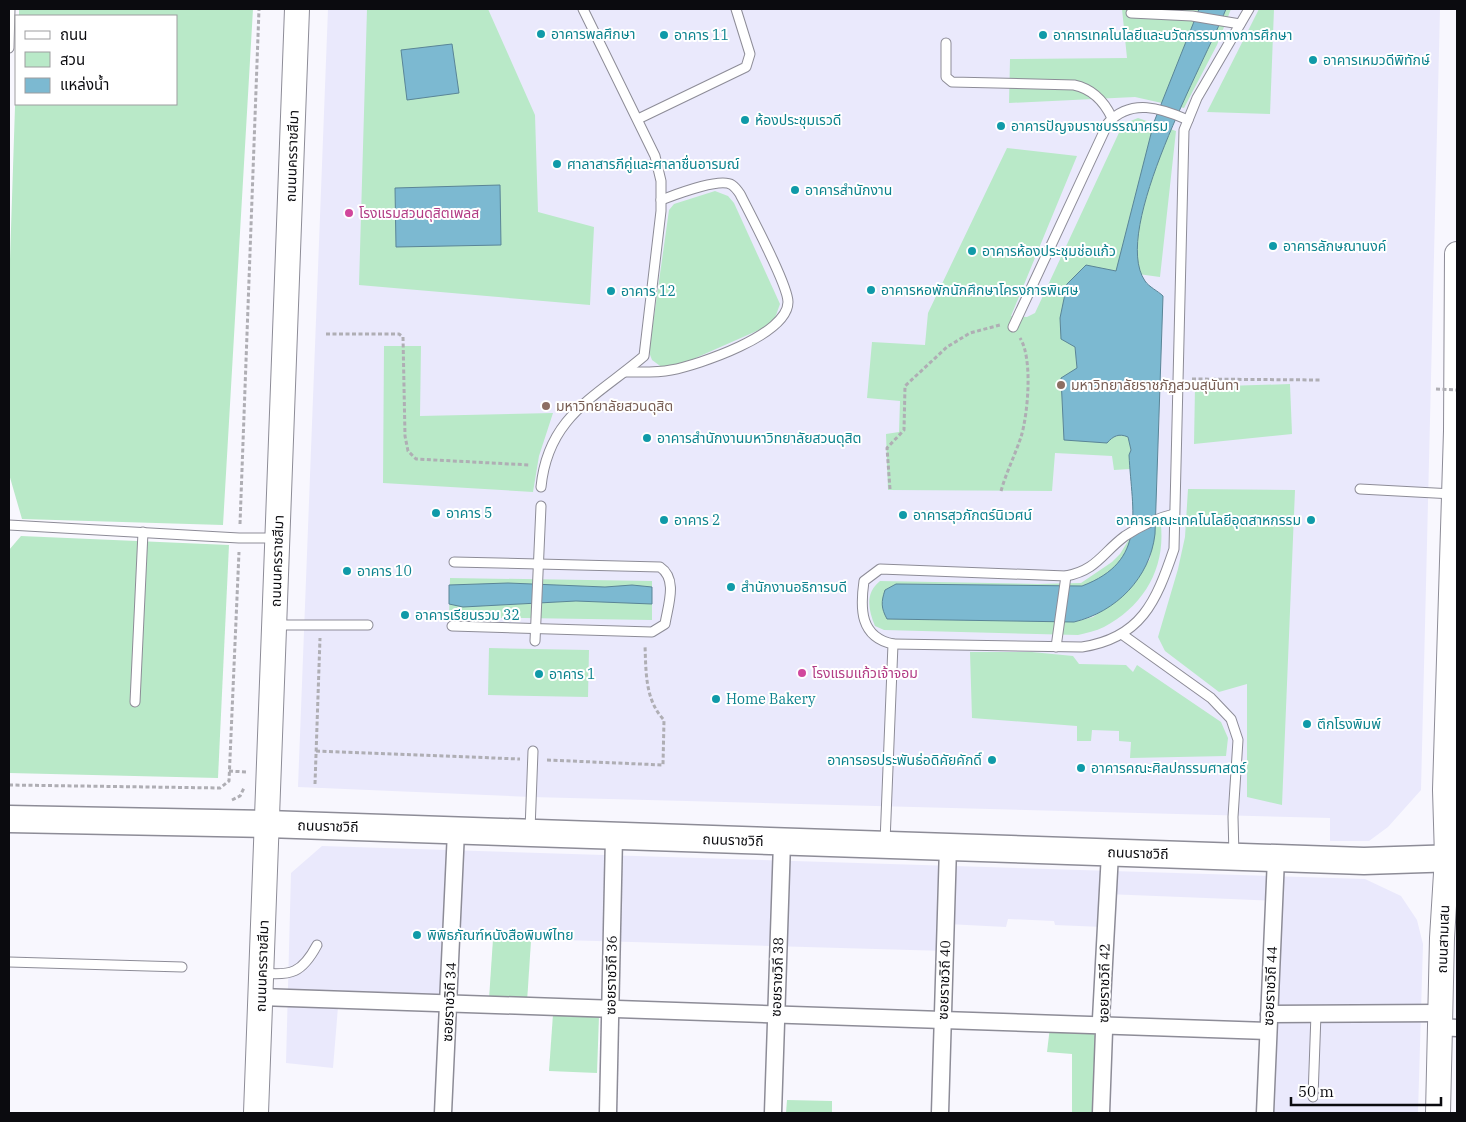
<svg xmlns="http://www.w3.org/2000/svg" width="1466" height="1122" viewBox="0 0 1466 1122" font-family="'IBM Plex Serif','Noto Sans Thai',serif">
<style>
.built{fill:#eae9fc}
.green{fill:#b9e9c8}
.water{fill:#7cb9d1;stroke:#5a8597}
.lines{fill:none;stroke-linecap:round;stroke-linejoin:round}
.service-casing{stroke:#8d8c97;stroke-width:11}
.minor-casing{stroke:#8d8c97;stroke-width:19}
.secondary-casing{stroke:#8d8c97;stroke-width:26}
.primary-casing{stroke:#8d8c97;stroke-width:29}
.path{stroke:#afaeb4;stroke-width:3;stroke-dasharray:4 2.5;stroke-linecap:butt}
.service{stroke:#fff;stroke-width:9}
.minor{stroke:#fff;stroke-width:16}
.secondary{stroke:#fff;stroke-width:24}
.primary{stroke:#fff;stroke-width:26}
.path-bridge{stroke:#afaeb4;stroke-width:3;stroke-dasharray:4 2.5;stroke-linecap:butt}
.culture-dot{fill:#0f9aa8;stroke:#fff;stroke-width:2}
.hotel-dot{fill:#d1479c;stroke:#fff;stroke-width:2}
.education-dot{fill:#8d6e63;stroke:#fff;stroke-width:2}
.labels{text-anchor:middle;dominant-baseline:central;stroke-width:4;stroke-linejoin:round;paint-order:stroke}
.culture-label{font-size:14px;fill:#0d838f;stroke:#fff;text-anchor:start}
.street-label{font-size:14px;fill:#0b0b0f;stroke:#fff}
.hotel-label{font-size:14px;fill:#b23c85;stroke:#fff;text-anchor:start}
.education-label{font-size:14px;fill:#785e54;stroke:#fff;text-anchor:start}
</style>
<rect width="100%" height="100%" fill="#f8f7fe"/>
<!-- built -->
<g class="built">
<polygon points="328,9 1440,9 1421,790 1388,827 1369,841 1330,841 1330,818 531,797 298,787"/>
<polygon points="322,846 1365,879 1401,896 1417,920 1423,944 1418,1113 1260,1113 1276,901 1231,899 1106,894 1103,927 1055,925 1054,921 1008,919 1006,927 947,924 946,951 561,940 448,933 442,1009 338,1007 333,1068 286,1063 291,873"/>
</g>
<!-- green -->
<g class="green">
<polygon points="19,9 253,9 223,525 22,519 9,474 9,290 16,76 16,104 176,104 176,16 19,16"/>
<polygon points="367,9 488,9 535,115 538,212 594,227 590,305 359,285"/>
<polygon points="1122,9 1231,9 1217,45 1184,108 1135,97 1009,103 1010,59 1127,58"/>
<polygon points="1259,9 1274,9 1270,114 1207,112"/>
<polygon points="1138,118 1176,131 1160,277 1116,271 1075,347 1077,368 1111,438 1122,434 1128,437 1131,443 1130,469 1114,470 1112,456 1055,453 1052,491 888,490 886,434 899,432 900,401 867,398 872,342 925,345 928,313 1007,148 1077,156 1011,316 1027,317 1035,313 1123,124"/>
<polygon points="715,191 728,196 734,203 780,304 775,318 768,326 682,364 663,368 652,360 649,352 669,210 674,204"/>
<polygon points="384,346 421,346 420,416 553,413 539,456 533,492 383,483"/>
<polygon points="1290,384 1292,434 1194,444 1195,387"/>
<polygon points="1188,489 1295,490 1282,805 1247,797 1247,684 1219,692 1165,651 1158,637 1178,569 1185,537"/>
<path d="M1155,524L1161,526C1165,570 1143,606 1104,627C1096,631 1086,633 1078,635L884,630L875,626C868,609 865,593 880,581L1038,584L1081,583L1112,562L1120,554L1131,536C1127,564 1106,577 1082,586L896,584L1074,622L1093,617L1125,594L1150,559Z"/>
<polygon points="21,536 229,545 218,778 9,773 9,550"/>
<polygon points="450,578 652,581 652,620 449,617"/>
<polygon points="489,648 589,650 588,697 488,695"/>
<polygon points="970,652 1032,652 1073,656 1079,664 1126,665 1133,672 1137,665 1221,722 1228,738 1226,756 1130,758 1131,742 1119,741 1119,731 1092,730 1091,741 1077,741 1077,726 972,718"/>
<polygon points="493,939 531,941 527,1002 489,999"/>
<polygon points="553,1014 599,1016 597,1073 549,1071"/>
<polygon points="1050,1027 1092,1029 1095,1036 1092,1113 1072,1113 1072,1054 1047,1052"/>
<polygon points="787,1100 832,1101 832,1113 786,1113"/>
</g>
<!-- water -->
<g class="water">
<path d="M1199,9H1226C1205,62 1110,230 1145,281C1149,287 1158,291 1163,296L1155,534C1150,578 1116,612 1074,622L887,619C881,608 881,602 885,590L896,584L1082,586C1148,561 1132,513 1129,455L1131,450L1128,437C1119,433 1113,436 1107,443L1064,440L1061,378L1077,368L1075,347L1061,339L1060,318L1067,284L1086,265L1116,271L1154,122Z"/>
<polygon points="452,44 459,93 407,100 401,50"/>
<polygon points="500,185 501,245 396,247 395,188"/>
<polygon points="508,583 605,587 632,585 652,587 652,604 576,601 463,607 449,604 449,585"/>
</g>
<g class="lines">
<defs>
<g id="service">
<polyline points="1131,13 1192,16 1240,24"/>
<path d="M946,43V77L952,82L1074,85C1093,89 1104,101 1112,118"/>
<polyline points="9,48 10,9"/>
<polyline points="638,119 746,67 750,54 736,9"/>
<path d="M1013,327L1108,123C1131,98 1161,108 1188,120"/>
<path d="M625,372C640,372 656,373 671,370C698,365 788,335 788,302C788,285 750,214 740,194C738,191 735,187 732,185C720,177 675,195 661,200"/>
<path d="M541,487C548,416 596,397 644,356L661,211V181L655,156L583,9"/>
<polyline points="1360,489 1453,494"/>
<polyline points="9,525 239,538 275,538"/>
<polyline points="276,625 368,625"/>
<path d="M452,626L652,632L665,624C668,605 678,579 660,567L454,562"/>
<polyline points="1123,635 1211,698 1231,719 1238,740 1233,817 1234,856"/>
<polyline points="535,641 541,506"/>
<path d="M893,644L1082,647C1141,638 1156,602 1174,549L1184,130L1197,98L1249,9"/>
<polyline points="1056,647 1066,576"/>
<polyline points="135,702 143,532"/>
<polyline points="530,830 533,751"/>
<path d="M885,842L893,644C860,637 860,609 864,581L880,569L1066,576C1097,570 1102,553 1125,536C1140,526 1157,518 1174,514"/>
<polyline points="9,962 182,967"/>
<path d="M262,973C291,976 302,973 317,945"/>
<polyline points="1313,1097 1316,1014"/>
</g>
<g id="minor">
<polyline points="260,997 1268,1031"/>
<polyline points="1269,1014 1441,1013"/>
<polyline points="1440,1027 1457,1028"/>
<polyline points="443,1113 456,831"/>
<polyline points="608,1113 614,836"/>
<polyline points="773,1113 782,842"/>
<polyline points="940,1113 948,847"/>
<polyline points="1101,1113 1104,1031 1101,1019 1110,853"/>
<polyline points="1265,1113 1276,858"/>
</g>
<g id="secondary">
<polyline points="256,1113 297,9"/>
<polyline points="1438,1113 1442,938 1447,857 1445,790 1456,431 1457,254"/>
</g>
<polyline id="primary" points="9,819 267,824 1364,861 1457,858"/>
</defs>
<!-- service casing -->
<use href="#service" class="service-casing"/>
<!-- minor casing -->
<use href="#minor" class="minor-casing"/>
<!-- secondary casing -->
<use href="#secondary" class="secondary-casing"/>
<!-- primary casing -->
<use href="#primary" class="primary-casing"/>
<!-- path -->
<g class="path">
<polyline points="326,334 399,334 403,337 405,436 408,451 416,459 530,465"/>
<polyline points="1192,379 1322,380"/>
<polyline points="890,489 887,448 904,430 905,386 947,347 970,333 1000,325"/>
<path d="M1001,491C1006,473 1015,455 1021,437C1028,414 1033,358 1020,338"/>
<polyline points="240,524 259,9"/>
<polyline points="316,751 520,759"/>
<path d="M547,760L663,765L664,720C645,700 646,672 645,645"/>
<polyline points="229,771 246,772 246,774"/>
<polyline points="315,784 320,638"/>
<polyline points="9,785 220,788 229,781 239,552"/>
<polyline points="232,800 240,796 244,788"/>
</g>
<!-- service -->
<use href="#service" class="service"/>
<!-- minor -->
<use href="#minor" class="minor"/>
<!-- secondary -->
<use href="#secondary" class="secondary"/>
<!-- primary -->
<use href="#primary" class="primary"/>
<!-- path-bridge -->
<polyline class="path-bridge" points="1436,389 1457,390"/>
</g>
<!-- markers -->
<g class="culture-dot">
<circle cx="541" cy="34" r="5"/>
<circle cx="664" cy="35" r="5"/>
<circle cx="1043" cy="35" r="5"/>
<circle cx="1313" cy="60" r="5"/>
<circle cx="745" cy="120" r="5"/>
<circle cx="1001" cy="126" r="5"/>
<circle cx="557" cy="164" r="5"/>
<circle cx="795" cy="190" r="5"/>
<circle cx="1273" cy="246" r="5"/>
<circle cx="972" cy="251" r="5"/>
<circle cx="871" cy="290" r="5"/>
<circle cx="611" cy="291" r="5"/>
<circle cx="647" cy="438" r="5"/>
<circle cx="436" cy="513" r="5"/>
<circle cx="903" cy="515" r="5"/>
<circle cx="664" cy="520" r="5"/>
<circle cx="1311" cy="520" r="5"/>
<circle cx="347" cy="571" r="5"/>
<circle cx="731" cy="587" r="5"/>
<circle cx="405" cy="615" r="5"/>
<circle cx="539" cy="674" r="5"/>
<circle cx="716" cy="699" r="5"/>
<circle cx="1307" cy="724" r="5"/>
<circle cx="992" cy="760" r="5"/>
<circle cx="1081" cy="768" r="5"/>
<circle cx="417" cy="935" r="5"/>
</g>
<g class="hotel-dot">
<circle cx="349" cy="213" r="5"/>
<circle cx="802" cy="673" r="5"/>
</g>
<g class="education-dot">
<circle cx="1061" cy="385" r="5"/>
<circle cx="546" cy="406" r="5"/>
</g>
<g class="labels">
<!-- culture labels -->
<g class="culture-label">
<text x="551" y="34">อาคารพลศึกษา</text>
<text x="674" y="35">อาคาร 11</text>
<text x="1053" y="35">อาคารเทคโนโลยีและนวัตกรรมทางการศึกษา</text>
<text x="1323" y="60">อาคารเหมวดีพิทักษ์</text>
<text x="755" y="120">ห้องประชุมเรวดี</text>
<text x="1011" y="126">อาคารปัญจมราชบรรณาศรม</text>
<text x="567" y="164">ศาลาสารภีคู่และศาลาชื่นอารมณ์</text>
<text x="805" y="190">อาคารสำนักงาน</text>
<text x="1283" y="246">อาคารลักษณานงค์</text>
<text x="982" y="251">อาคารห้องประชุมช่อแก้ว</text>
<text x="881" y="290">อาคารหอพักนักศึกษาโครงการพิเศษ</text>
<text x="621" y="291">อาคาร 12</text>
<text x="657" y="438">อาคารสำนักงานมหาวิทยาลัยสวนดุสิต</text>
<text x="446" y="513">อาคาร 5</text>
<text x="913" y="515">อาคารสุวภักตร์นิเวศน์</text>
<text x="674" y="520">อาคาร 2</text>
<text x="1301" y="520" text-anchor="end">อาคารคณะเทคโนโลยีอุตสาหกรรม</text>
<text x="357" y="571">อาคาร 10</text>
<text x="741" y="587">สำนักงานอธิการบดี</text>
<text x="415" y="615">อาคารเรียนรวม 32</text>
<text x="549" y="674">อาคาร 1</text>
<text x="726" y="699">Home Bakery</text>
<text x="1317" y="724">ตึกโรงพิมพ์</text>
<text x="982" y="760" text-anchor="end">อาคารอรประพันธ่อดิคัยคักดิ์</text>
<text x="1091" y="768">อาคารคณะศิลปกรรมศาสตร์</text>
<text x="427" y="935">พิพิธภัณฑ์หนังสือพิมพ์ไทย</text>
</g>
<!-- street labels -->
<g class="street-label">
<text transform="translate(292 156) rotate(-88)">ถนนนครราชสีมา</text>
<text transform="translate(277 561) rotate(-88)">ถนนนครราชสีมา</text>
<text transform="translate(328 826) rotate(2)">ถนนราชวิถี</text>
<text transform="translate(733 840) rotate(2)">ถนนราชวิถี</text>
<text transform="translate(1138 853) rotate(2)">ถนนราชวิถี</text>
<text transform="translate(1443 939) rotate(-88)">ถนนสามเสน</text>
<text transform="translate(262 966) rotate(-88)">ถนนนครราชสีมา</text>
<text transform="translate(611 975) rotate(-89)">ซอยราชวิถี 36</text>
<text transform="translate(777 977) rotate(-88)">ซอยราชวิถี 38</text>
<text transform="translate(944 980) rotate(-88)">ซอยราชวิถี 40</text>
<text transform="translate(1104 983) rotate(-89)">ซอยราชวิถี 42</text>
<text transform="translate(1270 986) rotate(-87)">ซอยราชวิถี 44</text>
<text transform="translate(449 1002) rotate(-87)">ซอยราชวิถี 34</text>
</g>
<!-- hotel labels -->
<g class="hotel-label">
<text x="359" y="213">โรงแรมสวนดุสิตเพลส</text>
<text x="812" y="673">โรงแรมแก้วเจ้าจอม</text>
</g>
<!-- education labels -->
<g class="education-label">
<text x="1071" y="385">มหาวิทยาลัยราชภัฏสวนสุนันทา</text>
<text x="556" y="406">มหาวิทยาลัยสวนดุสิต</text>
</g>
</g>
<!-- border -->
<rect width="1466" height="1122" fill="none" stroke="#0b0b0f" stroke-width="20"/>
<!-- legend -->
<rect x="15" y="15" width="162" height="90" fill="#ffffff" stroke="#9d9d9f"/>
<rect x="25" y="31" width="25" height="8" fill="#ffffff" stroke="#9d9d9f"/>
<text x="60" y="40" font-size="15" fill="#0b0b0f">ถนน</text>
<rect x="25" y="52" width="25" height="15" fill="#b9e9c8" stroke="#9d9d9f"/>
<text x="60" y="65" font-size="15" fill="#0b0b0f">สวน</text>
<rect x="25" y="78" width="25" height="15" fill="#7cb9d1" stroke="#9d9d9f"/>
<text x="60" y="90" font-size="15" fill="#0b0b0f">แหล่งน้ำ</text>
<!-- scale -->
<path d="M1291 1097v8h150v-8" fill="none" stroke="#0b0b0f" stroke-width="2.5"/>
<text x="1298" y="1097" font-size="15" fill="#0b0b0f" stroke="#ffffff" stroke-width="4" paint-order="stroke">50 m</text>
</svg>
